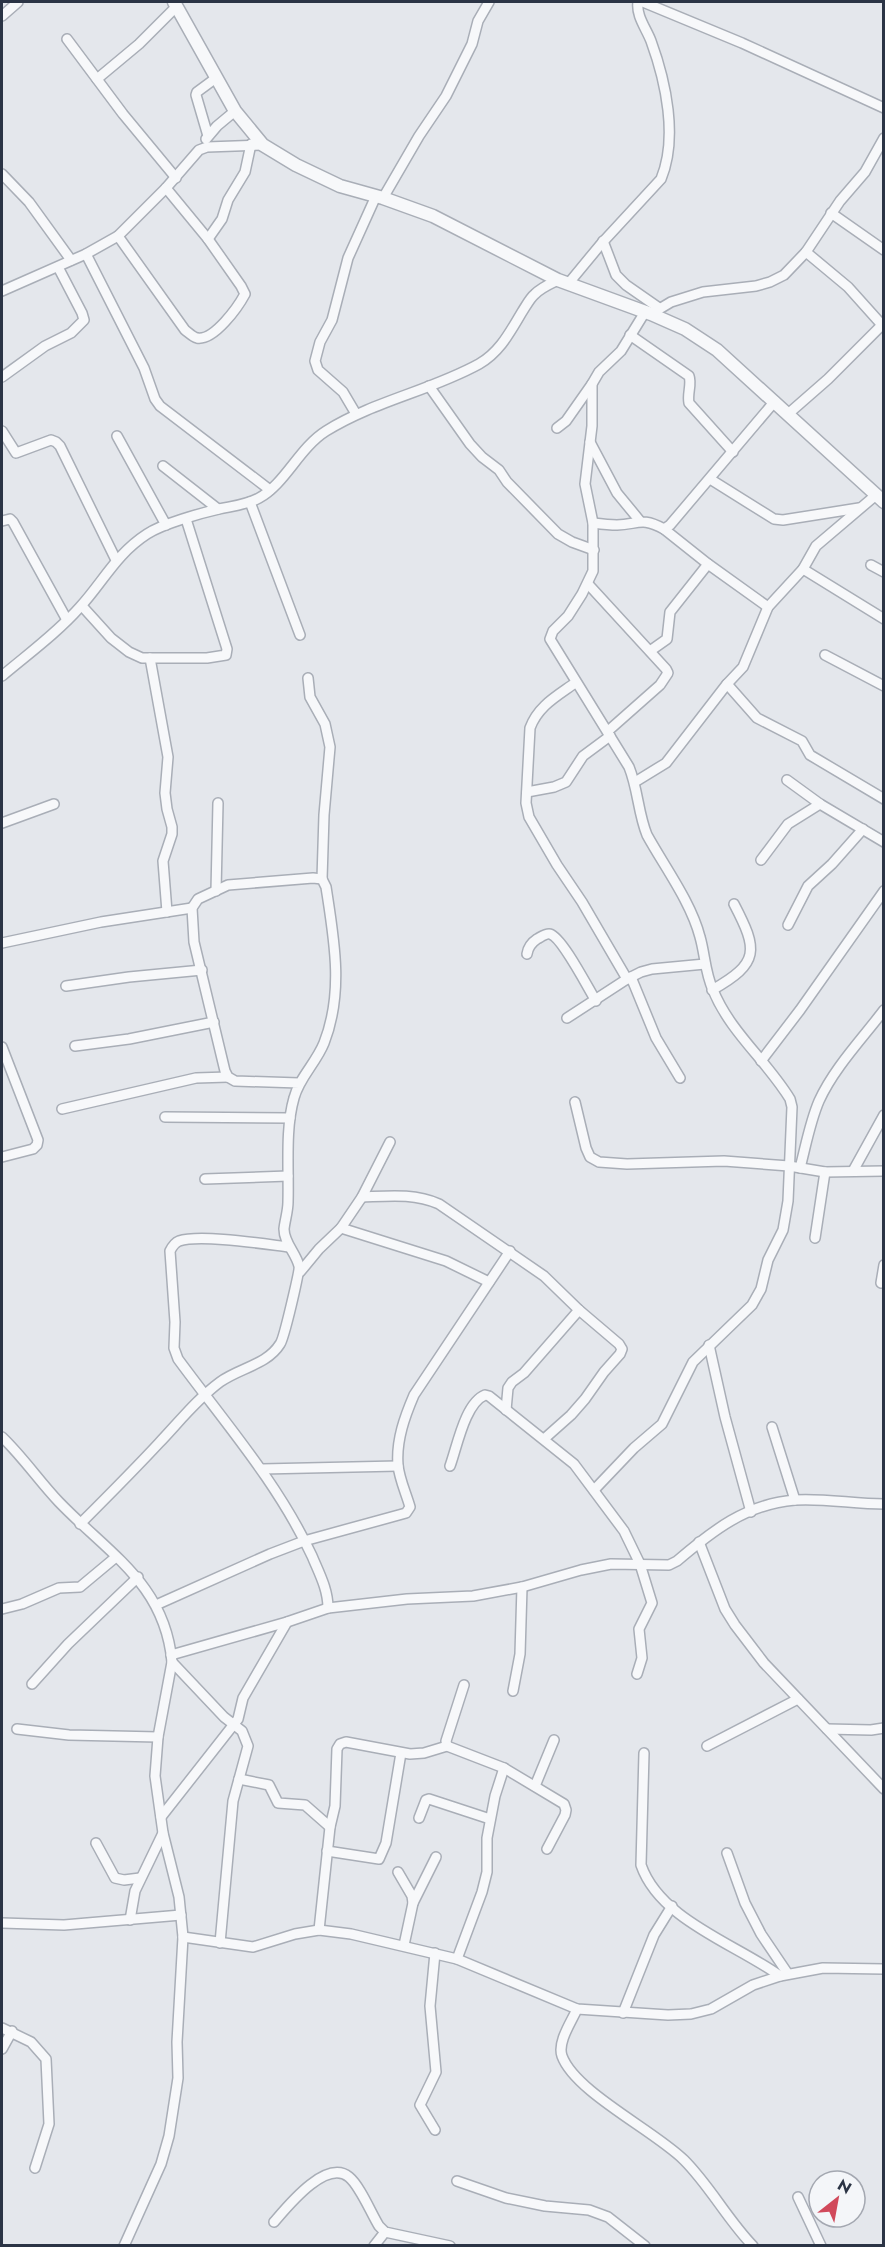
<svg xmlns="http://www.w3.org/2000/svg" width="885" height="2247" viewBox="0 0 885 2247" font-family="Jost,sans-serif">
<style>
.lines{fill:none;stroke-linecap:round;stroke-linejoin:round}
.minor-casing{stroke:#a9aeb7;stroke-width:12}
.tertiary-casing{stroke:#a9aeb7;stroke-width:15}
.minor{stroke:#f7f8fa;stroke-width:9}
.tertiary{stroke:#f7f8fa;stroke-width:12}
</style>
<rect width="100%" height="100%" fill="#e4e7ec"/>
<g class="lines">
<defs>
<g id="minor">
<polyline points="643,2 742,43 884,108"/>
<polyline points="2,16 18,2"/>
<polyline points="67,39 123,114 176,178"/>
<polyline points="97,79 139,44 177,6"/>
<polyline points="208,136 196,95 197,92 216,78"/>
<polyline points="206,139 217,126 235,111"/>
<polyline points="2,174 29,202 71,260"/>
<polyline points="383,198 419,136 446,96 472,44 478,21 489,2"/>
<polyline points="831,213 884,250"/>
<path d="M118,236L185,330C189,333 193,337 197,338C214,341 238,307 245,294L241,286L208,239L166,188"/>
<polyline points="208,239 222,219 228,200 245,172 251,144"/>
<polyline points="603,241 616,275 626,285 659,308"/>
<polyline points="806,252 848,287 882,325"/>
<polyline points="86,254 144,368 155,399 160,406 270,490"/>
<path d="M568,284L601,244L661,179C678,138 666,82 651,41C646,28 636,16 638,2"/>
<polyline points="2,291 86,254 118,236 166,188 199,150 207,147 263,145"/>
<polyline points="651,314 671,302 703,292 756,286 770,282 784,275 806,252 840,201 865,172 884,138"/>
<path d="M630,335L689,376C692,384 687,394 689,403L733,452"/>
<polyline points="2,377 45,346 71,333 84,320 82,313 58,267"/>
<polyline points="429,386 470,444 482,457 499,470 507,482 558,534 572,542 594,550"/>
<polyline points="356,414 343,392 318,370 315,361 320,342 332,320 348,258 376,196"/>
<polyline points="788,414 828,379 884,323"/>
<polyline points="557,428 566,421 592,384"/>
<polyline points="2,431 16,453 51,440 56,442 60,446 116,560"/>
<polyline points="117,436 166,525"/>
<polyline points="590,442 617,493 640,521"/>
<polyline points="163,466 218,509"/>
<polyline points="710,479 774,519 783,520 859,508"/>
<polyline points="250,502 300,635"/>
<polyline points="2,521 10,519 13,522 67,620"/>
<path d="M593,523C601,524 609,525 617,525C639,524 642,517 664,529L670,525L775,401"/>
<polyline points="664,529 708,564 768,607"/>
<polyline points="871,565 884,572"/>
<polyline points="803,569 884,619"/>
<polyline points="588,584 666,669 668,673 660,685 608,731"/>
<polyline points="82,606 111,638 129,652 142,658 207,658 226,655 227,649 186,519"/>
<polyline points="650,651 667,639 670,612 708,564"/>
<polyline points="825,655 884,686"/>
<polyline points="150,658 168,757 165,793 167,809 172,827 172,834 163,861 167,912"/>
<path d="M2,676C28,654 57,633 80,607C103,582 116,554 147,534C162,524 201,513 219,509C233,506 246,505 259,498C285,484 299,448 326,431C374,401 430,391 479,364C500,352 510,332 522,312C526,306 530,298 535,294C542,287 550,284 558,280"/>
<polyline points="308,678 310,697 325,724 330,747 324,815 322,879"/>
<path d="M575,683C557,696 538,706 530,728L526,803L529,817L557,865L582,902L627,979"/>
<polyline points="727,684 757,718 802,741 810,755 884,799"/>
<polyline points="787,780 820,804 884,842"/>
<polyline points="635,782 666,763 727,684 743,667 768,607 803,569 816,546 876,495"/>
<polyline points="527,792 554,787 566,782 583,756 610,736"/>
<polyline points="2,823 54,804"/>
<polyline points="761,860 788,824 820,804"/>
<polyline points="216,891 218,803"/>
<polyline points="788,925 808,886 832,864 863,829"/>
<polyline points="2,943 101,922 192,908"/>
<path d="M527,954C528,947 531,943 537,939C541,937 546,933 550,934C562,937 589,990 596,1001"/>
<polyline points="631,977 656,1038 680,1078"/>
<polyline points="66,986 129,977 202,970"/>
<path d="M712,990C760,963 758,950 734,904"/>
<polyline points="567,1018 627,979 641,972 652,969 705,964"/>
<polyline points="75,1046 129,1039 214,1022"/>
<polyline points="2,1047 38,1140 37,1145 33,1149 2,1157"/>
<polyline points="761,1061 800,1010 884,891"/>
<polyline points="575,1102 586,1148 590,1157 599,1162 627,1164 724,1161 789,1166 825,1172 884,1171"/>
<polyline points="62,1109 196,1078 228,1077"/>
<polyline points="165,1117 290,1118"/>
<path d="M800,1168C806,1145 810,1122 819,1101C834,1068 862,1039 884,1010"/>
<polyline points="853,1171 884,1115"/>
<polyline points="205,1179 288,1176"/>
<path d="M362,1197C389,1196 414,1193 439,1204L544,1276L579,1310L619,1344L622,1349L620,1354L604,1372L585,1399L571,1415L544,1439"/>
<polyline points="341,1228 446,1261 489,1282"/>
<polyline points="815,1238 825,1172"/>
<path d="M289,1247C264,1244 200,1234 179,1241C174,1243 172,1247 170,1251L175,1322L174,1348L178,1359C225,1423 278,1483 312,1556C319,1573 328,1589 328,1608"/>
<polyline points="300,1272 319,1249 341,1228 362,1197 390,1142"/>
<polyline points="881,1283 884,1265"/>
<polyline points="709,1345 725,1417 751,1512"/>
<polyline points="506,1410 508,1388 512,1382 524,1373 579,1310"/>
<polyline points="772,1427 795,1500"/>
<path d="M2,1437C23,1457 39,1481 59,1502C109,1554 165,1584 172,1662L158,1737L155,1776L163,1833L179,1897L183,1937L177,2042L178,2078L169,2136L161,2164L124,2246"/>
<path d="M450,1466C457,1447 465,1403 485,1395L489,1396L574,1464L624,1531L640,1564L652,1603L639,1629L642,1658L637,1674"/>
<polyline points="262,1469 398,1466"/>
<path d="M594,1490L634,1448L662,1424L693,1362L752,1305L761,1289L768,1260L783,1230L788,1201L792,1107L790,1099C767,1061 730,1032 713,990C705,973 705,954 700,937C691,902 664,866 647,835C638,813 638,789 629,767L550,639L553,631L568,616L582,594L593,571V523L585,484L592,426V384L599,372L621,351L645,312"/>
<path d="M80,1524C107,1497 133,1471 159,1443C179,1422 197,1399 220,1382C239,1368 267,1365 280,1344C284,1339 300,1270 299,1266C296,1253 284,1243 284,1229C285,1220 288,1211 288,1202C289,1169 285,1129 294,1098C299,1078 316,1063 324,1043C344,992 334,939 326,887L322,879L313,878L228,885L198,899L192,908L194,942L225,1071L228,1077L235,1081L299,1083"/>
<polyline points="699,1542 725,1609 735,1625 764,1663 884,1789"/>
<path d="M156,1605L270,1554L304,1541L406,1513L410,1507C406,1493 399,1478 398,1465C396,1440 405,1416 414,1395L510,1251"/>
<polyline points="2,1609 22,1604 59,1588 80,1587 116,1557"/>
<path d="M171,1655L287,1622L328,1608L407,1599L473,1596L522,1587L581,1570L611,1564L669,1565L677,1561C712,1531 746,1504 795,1500C824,1498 854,1504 884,1504"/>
<polyline points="172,1662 224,1717 242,1731 248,1746 233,1801 220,1943"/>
<polyline points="32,1684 68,1644 138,1577"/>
<polyline points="464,1685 446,1741 447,1746 504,1768 564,1804 566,1810 565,1815 547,1849"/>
<polyline points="513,1691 520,1654 522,1587"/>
<polyline points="17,1729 69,1735 158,1737"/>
<polyline points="827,1729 871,1730 884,1728"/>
<polyline points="707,1746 798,1699"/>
<path d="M644,1753L641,1865C660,1920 736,1944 780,1976"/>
<polyline points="239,1779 269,1785 278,1803 305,1805 330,1827"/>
<polyline points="535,1786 554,1740"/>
<polyline points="161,1817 238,1719 243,1698 287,1622"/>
<polyline points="419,1818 426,1800 429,1799 490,1819"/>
<polyline points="96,1843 115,1878 124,1880 140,1878"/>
<polyline points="327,1851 379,1859 386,1843 401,1753"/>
<polyline points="727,1853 745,1903 761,1934 788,1974"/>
<polyline points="398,1872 412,1896 413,1903 404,1945"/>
<polyline points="413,1903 436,1857"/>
<polyline points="130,1920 135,1891 163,1833"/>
<polyline points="2,1923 64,1925 181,1915"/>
<polyline points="319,1930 330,1827 335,1806 337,1749 340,1744 346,1742 410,1754 424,1753 447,1746"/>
<polyline points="183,1937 253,1947 295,1934 319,1930 351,1934 457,1959 577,2009 668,2015 691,2014 711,2009 753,1985 780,1976 823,1968 884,1969"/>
<polyline points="435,1953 430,2006 436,2072 420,2105 435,2130"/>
<polyline points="457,1959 482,1892 487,1872 487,1838 495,1796 504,1768"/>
<path d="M577,2009C572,2021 557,2042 562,2056C575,2092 655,2131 684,2160C710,2186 727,2219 753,2246"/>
<polyline points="623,2013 654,1935 672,1906"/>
<polyline points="2,2028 31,2042 46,2059 49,2124 35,2168"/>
<polyline points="2,2049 12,2031"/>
<polyline points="457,2181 506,2198 545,2206 589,2210 608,2217 645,2246"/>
<polyline points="798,2197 821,2246"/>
<path d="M274,2222C287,2207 326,2158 349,2177C360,2186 371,2213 379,2226L385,2232L450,2246"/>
<polyline points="374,2246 385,2232"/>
</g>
<polyline id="tertiary" points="174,2 235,111 263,145 296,165 340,186 383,198 433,216 558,280 651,314 685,329 717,350 884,502"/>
</defs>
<!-- minor casing -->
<use href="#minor" class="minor-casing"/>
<!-- tertiary casing -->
<use href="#tertiary" class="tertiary-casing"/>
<!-- minor -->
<use href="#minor" class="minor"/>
<!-- tertiary -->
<use href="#tertiary" class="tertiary"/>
</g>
<!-- border -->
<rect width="885" height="2247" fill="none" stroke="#2b3445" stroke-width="6"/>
<!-- north arrow -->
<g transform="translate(837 2199) rotate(31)"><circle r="28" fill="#f4f6f9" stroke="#a4a8b1" stroke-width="1.5"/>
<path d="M0-4.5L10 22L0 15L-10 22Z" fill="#d1495b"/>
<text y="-9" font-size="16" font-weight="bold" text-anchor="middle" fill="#2b3445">N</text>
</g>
</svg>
